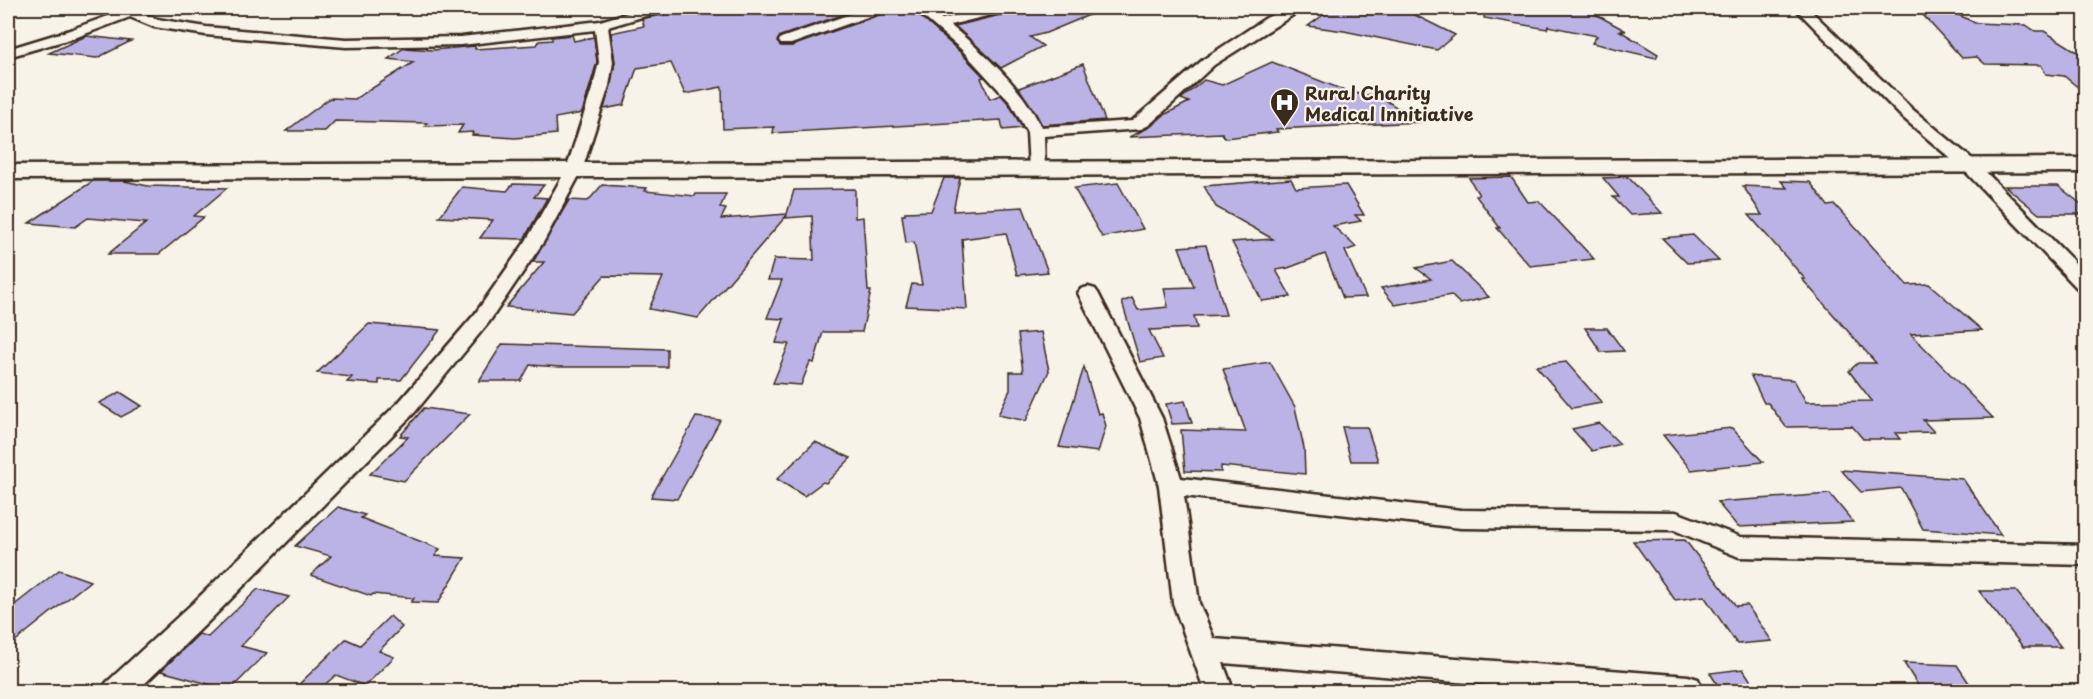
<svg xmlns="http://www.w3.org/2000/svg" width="2093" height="699" viewBox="0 0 2093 699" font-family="'Playpen Sans',sans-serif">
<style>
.building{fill:#bbb3e5;stroke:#3b2a1e;stroke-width:1.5}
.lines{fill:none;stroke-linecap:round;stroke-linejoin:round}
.minor-casing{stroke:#3b2a1e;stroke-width:5}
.secondary-casing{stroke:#3b2a1e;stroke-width:5}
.minor{fill:#f7f3e8;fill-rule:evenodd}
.secondary{fill:#f7f3e8;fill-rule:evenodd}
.labels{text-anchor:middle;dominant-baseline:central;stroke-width:4.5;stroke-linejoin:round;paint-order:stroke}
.far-poi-label{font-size:18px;font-weight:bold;fill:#3b2a1e;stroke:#f7f3e8;text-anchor:start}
</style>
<rect width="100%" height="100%" fill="#f7f3e8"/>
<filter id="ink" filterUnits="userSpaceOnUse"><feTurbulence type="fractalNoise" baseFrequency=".0167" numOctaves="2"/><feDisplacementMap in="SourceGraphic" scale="12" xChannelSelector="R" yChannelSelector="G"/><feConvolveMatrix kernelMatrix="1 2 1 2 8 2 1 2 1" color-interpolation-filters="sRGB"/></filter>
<g filter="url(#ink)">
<!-- building -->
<g class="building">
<polygon points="710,8 863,8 780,36 777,42 781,46 792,46 885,13 888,8 911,8 960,52 984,77 981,78 990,99 1001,95 1009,104 1022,128 1003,130 1001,120 773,133 774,127 723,129 722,87 685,94 671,63 637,68 624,105 604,109 615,62 611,33 644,26 642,19 645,18 680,12 681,14"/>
<polygon points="931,8 980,8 943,17"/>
<polygon points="1010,8 1106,8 1046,33 1030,37 1043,46 1001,68 955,26 1008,13"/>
<polygon points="1333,8 1401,8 1455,35 1437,50 1344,31 1308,26"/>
<polygon points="1485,8 1576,8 1588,10 1626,31 1620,31 1658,54 1656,58 1592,43 1597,36 1548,26 1547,29 1484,18"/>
<polygon points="1953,12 1975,23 2026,25 2035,31 2044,31 2079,53 2085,54 2085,93 2064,76 2046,74 2041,65 1985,64 1977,57 1962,58 1923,15"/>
<polygon points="572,35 574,41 594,37 597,62 582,113 555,118 556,134 515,138 472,135 473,132 458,133 463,125 425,126 427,123 335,121 325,131 286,131 330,98 355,99 414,62 388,59 404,48 433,50 475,46 475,49 537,45 539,41 552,40 552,37"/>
<polygon points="86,36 131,41 97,58 49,53"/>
<polygon points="1272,62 1351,93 1354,92 1363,96 1375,93 1419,122 1276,129 1278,132 1225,138 1222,133 1129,137 1150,127 1164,115 1189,102 1181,99 1204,80 1222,85"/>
<polygon points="1083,64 1105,120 1042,125 1019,88"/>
<polygon points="1511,177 1528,202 1539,201 1594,259 1530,266 1497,228 1500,228 1476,196 1479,195 1469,178"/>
<polygon points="1628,177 1662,213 1630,215 1613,197 1619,197 1603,178"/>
<polygon points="944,178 960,178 953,211 1023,207 1048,272 1017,275 1006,233 962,239 967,309 906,306 912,284 922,285 914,242 906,243 902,215 905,215 905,212 931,211"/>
<polygon points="1291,179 1296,188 1346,185 1364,215 1355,215 1361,221 1333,226 1356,247 1345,251 1366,297 1343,298 1325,254 1288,268 1276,270 1291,297 1262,301 1232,242 1273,239 1216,207 1204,186"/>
<polygon points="93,181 124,181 148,186 227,188 194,216 204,217 159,254 108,254 146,223 88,218 75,227 29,223"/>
<polygon points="1781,181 1810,182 1828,206 1835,205 1907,285 1929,284 1982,330 1911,334 1993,418 1923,420 1934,432 1895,433 1900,439 1863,439 1852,426 1786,427 1768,403 1764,403 1751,376 1794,380 1806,402 1872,401 1849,371 1858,363 1876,363 1802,279 1805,279 1749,215 1762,215 1743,186 1787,188"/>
<polygon points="1118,183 1143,229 1102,237 1074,188"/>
<polygon points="513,184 544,185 534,197 547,198 524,239 480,238 493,220 439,217 462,187 507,191"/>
<polygon points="602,185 647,188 645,191 695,196 696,194 726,194 720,208 726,209 721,219 787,214 794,190 855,189 855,218 863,217 868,291 871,291 862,332 823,332 814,363 810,362 801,385 773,383 789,344 776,343 784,319 767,318 782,280 768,280 774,259 814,260 812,216 786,218 787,215 698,318 649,309 663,277 604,276 572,313 506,307 544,262 533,262 569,200 588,201"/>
<polygon points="2005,186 2058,186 2085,207 2085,214 2039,214"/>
<polygon points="1693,235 1719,261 1687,263 1662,238"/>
<polygon points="1206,245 1226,315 1194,316 1197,328 1149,330 1163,358 1140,362 1122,302 1132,298 1138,310 1168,307 1164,288 1194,287 1179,247"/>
<polygon points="1452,261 1489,297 1460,304 1451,295 1395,305 1381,288 1431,279 1416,268"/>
<polygon points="369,324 440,330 401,380 379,380 379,384 347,382 352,377 317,373"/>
<polygon points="1585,328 1607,328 1624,351 1601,352"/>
<polygon points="1041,332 1049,371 1026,421 998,415 1010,390 1010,372 1023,372 1018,334"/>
<polygon points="502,344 667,349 667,367 560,367 530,365 521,381 479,381"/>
<polygon points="1270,362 1295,407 1304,448 1305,474 1221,466 1221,472 1185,471 1181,430 1246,432 1223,369"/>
<polygon points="1566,362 1602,403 1572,408 1536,366"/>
<polygon points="1084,367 1098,414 1102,413 1106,426 1098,452 1059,447"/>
<polygon points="120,392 142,406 121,417 99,403"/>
<polygon points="1185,401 1192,423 1172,424 1166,404"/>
<polygon points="424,408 470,414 404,481 370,474 408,437 400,436"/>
<polygon points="696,417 720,420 677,499 651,497"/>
<polygon points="1599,423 1620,444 1592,451 1572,429"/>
<polygon points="1342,427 1367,427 1378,461 1351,461"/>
<polygon points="1732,428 1763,462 1691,470 1663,435"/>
<polygon points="815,442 851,458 826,483 823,482 804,496 777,479"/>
<polygon points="1841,470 1963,479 2001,535 1923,529 1901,488 1861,492"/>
<polygon points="1830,494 1853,522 1738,527 1717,502"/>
<polygon points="338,507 365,515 361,518 440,549 435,556 465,558 438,603 411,602 414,598 373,594 371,596 311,575 331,556 295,546"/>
<polygon points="1685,540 1736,606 1747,605 1772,641 1737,644 1704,596 1675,600 1633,541"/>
<polygon points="59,570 90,581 8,647 8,610"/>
<polygon points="258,589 289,597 241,646 267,653 230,690 161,671 199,634 208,637"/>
<polygon points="1979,591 2016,591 2061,647 2023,647"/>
<polygon points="390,616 402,627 379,651 394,657 365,686 336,675 316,692 291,692 346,639 360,645"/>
<polygon points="1904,663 1957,665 1975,692 1922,692"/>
<polygon points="1743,669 1758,692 1722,692 1710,673"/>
</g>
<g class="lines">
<defs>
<g id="minor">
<polygon points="115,8 131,8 157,19 206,27 346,39 461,37 600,21 645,8 664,8 662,11 608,27 613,62 609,86 582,170 544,241 489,322 415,412 211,619 136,692 102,692 106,683 193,603 399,402 475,314 526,241 566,170 593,86 599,62 595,30 461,45 346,47 206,35 154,27 130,17 77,37 8,57 8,49 67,31 119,12"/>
<polygon points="868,8 886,8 884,11 791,44 781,44 779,41 781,38"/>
<path d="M913,8H928L942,19L988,8H1008L1007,11L950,25C984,53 1022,87 1041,127L1132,121L1204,59L1266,18L1288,8H1304L1214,65L1149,125L1141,129L1044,136L1045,169L1043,173H1031L1029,169L1027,132L1011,103L962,50Z"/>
<polygon points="1795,8 1808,8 1912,109 1976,162 2086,274 2086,292 2079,290 1964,170 1900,115"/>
<polygon points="1088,287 1095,289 1098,293 1162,418 1181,478 1461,510 1676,512 1741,537 2086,545 2086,565 1739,557 1674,530 1461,528 1184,496 1199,603 1214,639 1688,676 1698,679 1702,688 1701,692 1579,692 1223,663 1234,692 1205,692 1173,603 1159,486 1140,418 1078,293 1081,289"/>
</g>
<polygon id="secondary" points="2086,158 2086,172 8,179 8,165"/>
</defs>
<!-- minor casing -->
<use href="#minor" class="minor-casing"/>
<!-- secondary casing -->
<use href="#secondary" class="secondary-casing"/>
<!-- minor -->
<use href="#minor" class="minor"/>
<!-- secondary -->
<use href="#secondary" class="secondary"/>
</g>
</g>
<!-- icons -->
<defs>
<symbol id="hospital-pin" viewBox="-11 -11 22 30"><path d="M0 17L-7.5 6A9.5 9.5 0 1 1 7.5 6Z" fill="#3b2a1e" stroke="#f7f3e8"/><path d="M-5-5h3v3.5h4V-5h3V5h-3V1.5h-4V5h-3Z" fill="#fff"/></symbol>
</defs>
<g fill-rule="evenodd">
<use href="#hospital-pin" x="1268" y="86" width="33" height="45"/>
</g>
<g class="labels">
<!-- far-poi labels -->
<g class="far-poi-label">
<text x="1305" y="92">Rural Charity<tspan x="1305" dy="21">Medical Innitiative</tspan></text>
</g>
</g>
<!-- margin -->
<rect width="2093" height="699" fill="none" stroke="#f7f3e8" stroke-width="30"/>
<rect x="15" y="15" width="2063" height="669" fill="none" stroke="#3b2a1e" stroke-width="2" filter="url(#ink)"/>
</svg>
